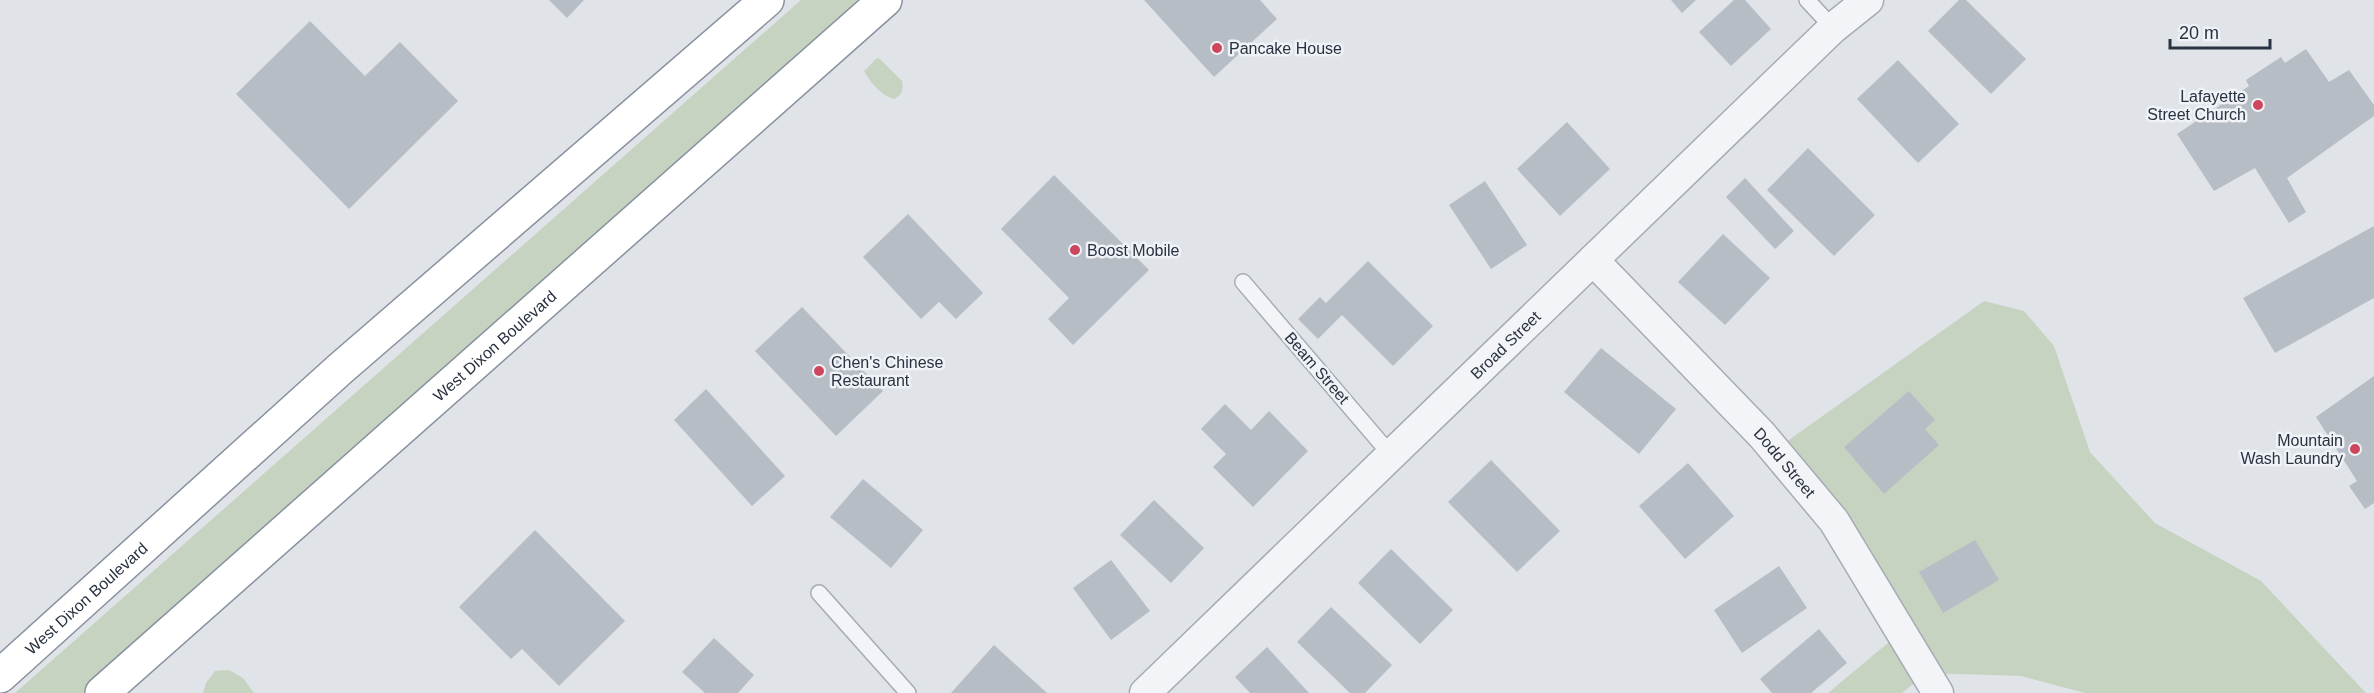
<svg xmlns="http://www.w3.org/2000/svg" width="2374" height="693" viewBox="0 0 2374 693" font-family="Arial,sans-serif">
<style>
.green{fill:#c6d3c1}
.building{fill:#b7bdc5}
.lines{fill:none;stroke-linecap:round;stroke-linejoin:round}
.service-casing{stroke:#a5abb3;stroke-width:18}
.minor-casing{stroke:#a5abb3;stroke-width:33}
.trunk-casing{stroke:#87919f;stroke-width:36}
.service{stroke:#f3f4f7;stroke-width:15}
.minor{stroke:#f3f4f7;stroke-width:30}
.trunk{stroke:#fff;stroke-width:33}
.poi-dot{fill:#cd465e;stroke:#eff2f6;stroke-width:2}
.labels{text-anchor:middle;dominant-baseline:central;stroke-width:5;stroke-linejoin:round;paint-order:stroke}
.poi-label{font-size:16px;fill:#293240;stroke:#eff2f6;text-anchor:start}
.street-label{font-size:16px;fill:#293240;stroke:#eff2f6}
</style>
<rect width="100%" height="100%" fill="#e0e4e9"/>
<!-- green -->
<g class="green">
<polygon points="801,0 868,0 83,693 15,693"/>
<path d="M877,58L880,59L902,81C904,89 902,95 894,99C882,96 870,82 864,71Z"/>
<polygon points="1984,301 2024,311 2054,346 2090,452 2155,523 2261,581 2366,693 2085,693 2021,676 1926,673 1902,693 1828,693 1901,632 1775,450"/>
<polygon points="229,670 243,678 254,693 203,693 206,683 215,671"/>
</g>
<!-- building -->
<g class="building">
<polygon points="549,0 584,0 567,18"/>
<polygon points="1144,0 1260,0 1277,19 1214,77"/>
<polygon points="1671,0 1696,0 1682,13"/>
<polygon points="1734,0 1745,0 1771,29 1731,66 1699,32"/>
<polygon points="1959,0 1966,0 2026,59 1991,94 1928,31"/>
<polygon points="310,21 365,76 400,42 458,101 349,209 236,94"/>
<polygon points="2306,49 2329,82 2349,70 2374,105 2374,116 2287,178 2306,212 2289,223 2255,168 2214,191 2177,134 2249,86 2246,80 2281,57 2285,63"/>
<polygon points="1898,60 1959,124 1918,163 1857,99"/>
<polygon points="1567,122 1610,169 1560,216 1517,169"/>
<polygon points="1808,148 1875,215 1834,256 1767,190"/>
<polygon points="1054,175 1149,270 1073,345 1048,319 1069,298 1001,229"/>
<polygon points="1745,178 1794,231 1775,249 1726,197"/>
<polygon points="1485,181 1527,245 1491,269 1449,205"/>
<polygon points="908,214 983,293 956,319 939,302 921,319 863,257"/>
<polygon points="2374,226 2374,298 2275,353 2243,298"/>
<polygon points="1723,234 1770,278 1725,325 1678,282"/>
<polygon points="1368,261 1433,326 1393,366 1342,315 1318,339 1298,319 1320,297 1326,303"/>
<polygon points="802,307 883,391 836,436 755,351"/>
<polygon points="1601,348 1676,409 1639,454 1564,392"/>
<polygon points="2374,376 2374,503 2365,509 2349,486 2357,481 2316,417"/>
<polygon points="706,389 785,476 752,506 674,420"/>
<polygon points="1909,391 1935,420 1925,429 1939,445 1884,494 1844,447"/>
<polygon points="1225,404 1251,430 1269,411 1308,451 1253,507 1213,467 1226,454 1201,429"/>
<polygon points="1491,460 1560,531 1517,572 1448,502"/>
<polygon points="1688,463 1734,516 1685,559 1639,506"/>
<polygon points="863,479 923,530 891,568 830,517"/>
<polygon points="1154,500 1204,548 1171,583 1120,535"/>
<polygon points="535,530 625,621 559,686 522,649 511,659 459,607"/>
<polygon points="1975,540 1999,580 1943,613 1919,572"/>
<polygon points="1391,549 1453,610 1420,644 1358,583"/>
<polygon points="1111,560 1150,611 1111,640 1073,588"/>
<polygon points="1779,566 1807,608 1742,653 1714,610"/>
<polygon points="1331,607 1392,665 1365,693 1350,693 1297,642"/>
<polygon points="1819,629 1847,663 1811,693 1772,693 1760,679"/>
<polygon points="714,638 754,675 738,693 705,693 682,672"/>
<polygon points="994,645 1047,693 951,693"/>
<polygon points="1267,647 1309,693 1250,693 1235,677"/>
</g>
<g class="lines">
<defs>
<g id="service">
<polyline points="1807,0 1833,28"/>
<polyline points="1243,282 1391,455"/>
<polyline points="819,593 908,693"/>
</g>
<g id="minor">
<path id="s1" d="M1593,260L1762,435L1834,521L1938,693"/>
<path id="s2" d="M1145,693L1833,28L1868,0"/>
</g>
<g id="trunk">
<path id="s3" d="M0,676L340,369L767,0"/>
<path id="s4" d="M102,693L885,0"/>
</g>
</defs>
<!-- service casing -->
<use href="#service" class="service-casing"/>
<!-- minor casing -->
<use href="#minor" class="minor-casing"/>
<!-- trunk casing -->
<use href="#trunk" class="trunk-casing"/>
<!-- service -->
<use href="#service" class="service"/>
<!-- minor -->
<use href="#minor" class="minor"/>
<!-- trunk -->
<use href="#trunk" class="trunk"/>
</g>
<!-- markers -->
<g class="poi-dot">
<circle cx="1217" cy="48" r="6"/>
<circle cx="2258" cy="105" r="6"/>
<circle cx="1075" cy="250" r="6"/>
<circle cx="819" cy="371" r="6"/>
<circle cx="2355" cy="449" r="6"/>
</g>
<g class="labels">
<!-- poi labels -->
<g class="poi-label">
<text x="1229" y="48">Pancake House</text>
<text x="2246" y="96" text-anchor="end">Lafayette<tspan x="2246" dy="18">Street Church</tspan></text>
<text x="1087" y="250">Boost Mobile</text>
<text x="831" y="362">Chen's Chinese<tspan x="831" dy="18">Restaurant</tspan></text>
<text x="2343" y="440" text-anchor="end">Mountain<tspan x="2343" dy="18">Wash Laundry</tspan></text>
</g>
<!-- street labels -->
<g class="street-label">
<text stroke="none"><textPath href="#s2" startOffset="501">Broad Street</textPath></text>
<text stroke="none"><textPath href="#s4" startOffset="524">West Dixon Boulevard</textPath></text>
<text transform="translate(1317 368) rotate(49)">Beam Street</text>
<text stroke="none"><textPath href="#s1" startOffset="279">Dodd Street</textPath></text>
<text stroke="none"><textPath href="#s3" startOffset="116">West Dixon Boulevard</textPath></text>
</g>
</g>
<!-- scale -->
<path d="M2170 39v9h100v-9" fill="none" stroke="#293240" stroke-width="3"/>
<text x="2179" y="39" font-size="18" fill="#293240" stroke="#eff2f6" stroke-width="4.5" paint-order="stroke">20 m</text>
</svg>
